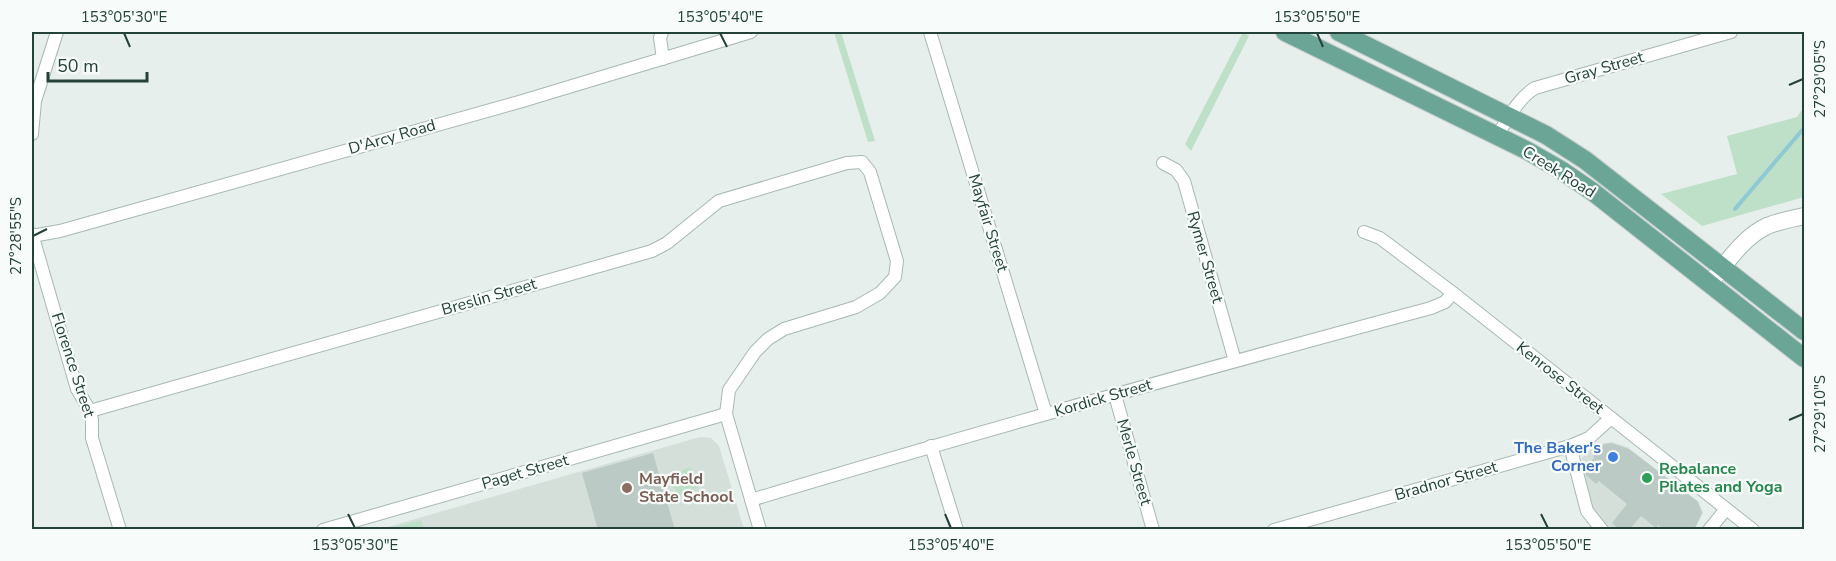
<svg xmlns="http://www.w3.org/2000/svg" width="1836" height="561" viewBox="0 0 1836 561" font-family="'Nunito Sans',sans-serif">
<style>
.built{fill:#d4dfda}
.green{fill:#bfe0c8}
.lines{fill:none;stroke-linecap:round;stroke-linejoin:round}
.stream{stroke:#8ec9d4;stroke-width:4}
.building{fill:#bbcac4}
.minor-casing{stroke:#a8b8b2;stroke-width:14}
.tertiary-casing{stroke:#a8b8b2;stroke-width:18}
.primary-casing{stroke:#c2cac8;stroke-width:20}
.minor{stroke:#fff;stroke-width:12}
.tertiary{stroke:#fff;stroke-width:16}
.primary{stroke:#6aa596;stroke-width:18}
.ticks{fill:none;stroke:#24423a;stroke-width:2}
.shop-dot{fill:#3f7fe0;stroke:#f7fbf9;stroke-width:2}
.leisure-dot{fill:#2e9e5b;stroke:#f7fbf9;stroke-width:2}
.education-dot{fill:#8d6e63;stroke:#f7fbf9;stroke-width:2}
.labels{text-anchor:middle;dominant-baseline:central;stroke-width:4.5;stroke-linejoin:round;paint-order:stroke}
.street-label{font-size:16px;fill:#24423a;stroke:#f7fbf9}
.shop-label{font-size:16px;font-weight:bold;fill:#366cbe;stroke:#f7fbf9;text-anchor:end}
.leisure-label{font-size:16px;font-weight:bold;fill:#27864d;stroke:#f7fbf9;text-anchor:start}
.education-label{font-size:16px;font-weight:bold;fill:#785e54;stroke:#f7fbf9;text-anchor:start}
.neatline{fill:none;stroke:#24423a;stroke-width:2}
.ticks-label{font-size:15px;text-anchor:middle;fill:#24423a}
</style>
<rect width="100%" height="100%" fill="#e6efeb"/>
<!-- built -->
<g class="built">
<polygon points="700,437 711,438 719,446 744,529 377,530"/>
<polygon points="1612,442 1627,447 1698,501 1703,513 1695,529 1609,529 1596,519 1592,512 1580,467 1582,458 1587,452 1604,443"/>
</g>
<!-- green -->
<g class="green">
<polygon points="834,32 841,32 875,141 868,142"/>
<polygon points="1243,32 1249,36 1191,151 1185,144"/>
<polygon points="1804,107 1804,197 1702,226 1661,194 1737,174 1727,136 1797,117"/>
<polygon points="689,467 692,469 699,487 678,497 669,477"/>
<polygon points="421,520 424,529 386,529"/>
</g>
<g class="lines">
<!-- stream -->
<polyline class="stream" points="1735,209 1804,128"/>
</g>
<!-- building -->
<g class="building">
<polygon points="1611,443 1629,449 1698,502 1702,513 1694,530 1664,530 1658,525 1656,528 1641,516 1629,530 1620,530 1612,523 1627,504 1599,481 1596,484 1586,475 1585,469 1594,458 1594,453 1602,445"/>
<polygon points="653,453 675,530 598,530 582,473"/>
</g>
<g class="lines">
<defs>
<g id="minor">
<polyline points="662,32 660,38 663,59"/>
<polyline points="930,32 1046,414"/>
<polyline points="32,134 35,101 57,32"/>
<path d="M1497,136C1508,119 1518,98 1535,88L1731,32"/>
<polyline points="1163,163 1176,170 1184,181 1235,361"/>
<polyline points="1364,232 1380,238 1453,293 1753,530"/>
<polyline points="32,234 77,389 90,411 92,420 92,438 120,530"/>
<polyline points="32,236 60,231 519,102 751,32"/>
<polyline points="1115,395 1153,530"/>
<polyline points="90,411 652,251 667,243 719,201 847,163 862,162 870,172 897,261 895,277 880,293 856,307 784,329 768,339 755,352 729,390 726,414 760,530"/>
<polyline points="931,446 957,530"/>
<polyline points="1570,446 1587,511 1602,530"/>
<path d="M751,500C977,432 1204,369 1431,308L1445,302L1453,293"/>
<polyline points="323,530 726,414"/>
<polyline points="1274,530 1570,446 1589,438 1611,418"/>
<polyline points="1709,530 1726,509"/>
</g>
<path id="tertiary" d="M1710,283C1726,264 1743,237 1767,226C1779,221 1792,219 1804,216"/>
<g id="primary">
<polyline points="1285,32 1526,150 1561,170 1593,192 1804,358"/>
<polyline points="1339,32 1546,135 1585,160 1804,331"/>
</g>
</defs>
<!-- minor casing -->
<use href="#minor" class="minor-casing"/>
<!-- tertiary casing -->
<use href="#tertiary" class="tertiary-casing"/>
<!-- primary casing -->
<use href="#primary" class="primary-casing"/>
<!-- minor -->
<use href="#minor" class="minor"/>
<!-- tertiary -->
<use href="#tertiary" class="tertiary"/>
<!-- primary -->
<use href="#primary" class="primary"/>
</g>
<!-- ticks -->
<path class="ticks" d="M124,33L130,47M720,33L727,47M1317,33L1323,47M1789,85L1803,79M33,236L47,229M1789,420L1803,414M348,514L355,528M945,514L951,528M1541,514L1548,528"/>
<!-- markers -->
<circle class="shop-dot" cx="1613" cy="457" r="6"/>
<circle class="leisure-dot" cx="1647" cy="478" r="6"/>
<circle class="education-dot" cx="627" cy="488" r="6"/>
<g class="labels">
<!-- street labels -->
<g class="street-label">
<text transform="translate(1604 68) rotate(-16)">Gray Street</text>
<text transform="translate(392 137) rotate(-16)">D'Arcy Road</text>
<text transform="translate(1559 172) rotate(32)">Creek Road</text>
<text transform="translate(988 223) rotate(73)">Mayfair Street</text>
<text transform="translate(1205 257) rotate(74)">Rymer Street</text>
<text transform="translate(489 297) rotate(-16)">Breslin Street</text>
<text transform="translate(73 365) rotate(72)">Florence Street</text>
<text transform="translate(1560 378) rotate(38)">Kenrose Street</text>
<text transform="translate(1103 398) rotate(-16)">Kordick Street</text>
<text transform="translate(1134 462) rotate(74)">Merle Street</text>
<text transform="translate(525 472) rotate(-16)">Paget Street</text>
<text transform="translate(1446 481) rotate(-16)">Bradnor Street</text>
</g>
<!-- shop labels -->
<g class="shop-label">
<text x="1601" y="448">The Baker's<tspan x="1601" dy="18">Corner</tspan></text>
</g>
<!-- leisure labels -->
<g class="leisure-label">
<text x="1659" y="469">Rebalance<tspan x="1659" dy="18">Pilates and Yoga</tspan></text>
</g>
<!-- education labels -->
<g class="education-label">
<text x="639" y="479">Mayfield<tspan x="639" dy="18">State School</tspan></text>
</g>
</g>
<!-- border -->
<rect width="1836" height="561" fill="none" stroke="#f7fbf9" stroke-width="66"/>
<!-- scale -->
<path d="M48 72v9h99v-9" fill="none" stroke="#24423a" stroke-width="3"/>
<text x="57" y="72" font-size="18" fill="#24423a" stroke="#f7fbf9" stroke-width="4.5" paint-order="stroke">50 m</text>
<rect x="33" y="33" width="1770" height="495" class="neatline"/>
<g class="ticks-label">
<text x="124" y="22">153°05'30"E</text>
<text x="720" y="22">153°05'40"E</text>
<text x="1317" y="22">153°05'50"E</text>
<text transform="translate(1820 79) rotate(-90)" y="5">27°29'05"S</text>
<text transform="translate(16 236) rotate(-90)" y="5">27°28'55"S</text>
<text transform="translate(1820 414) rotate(-90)" y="5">27°29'10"S</text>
<text x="355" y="550">153°05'30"E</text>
<text x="951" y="550">153°05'40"E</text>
<text x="1548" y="550">153°05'50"E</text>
</g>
</svg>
